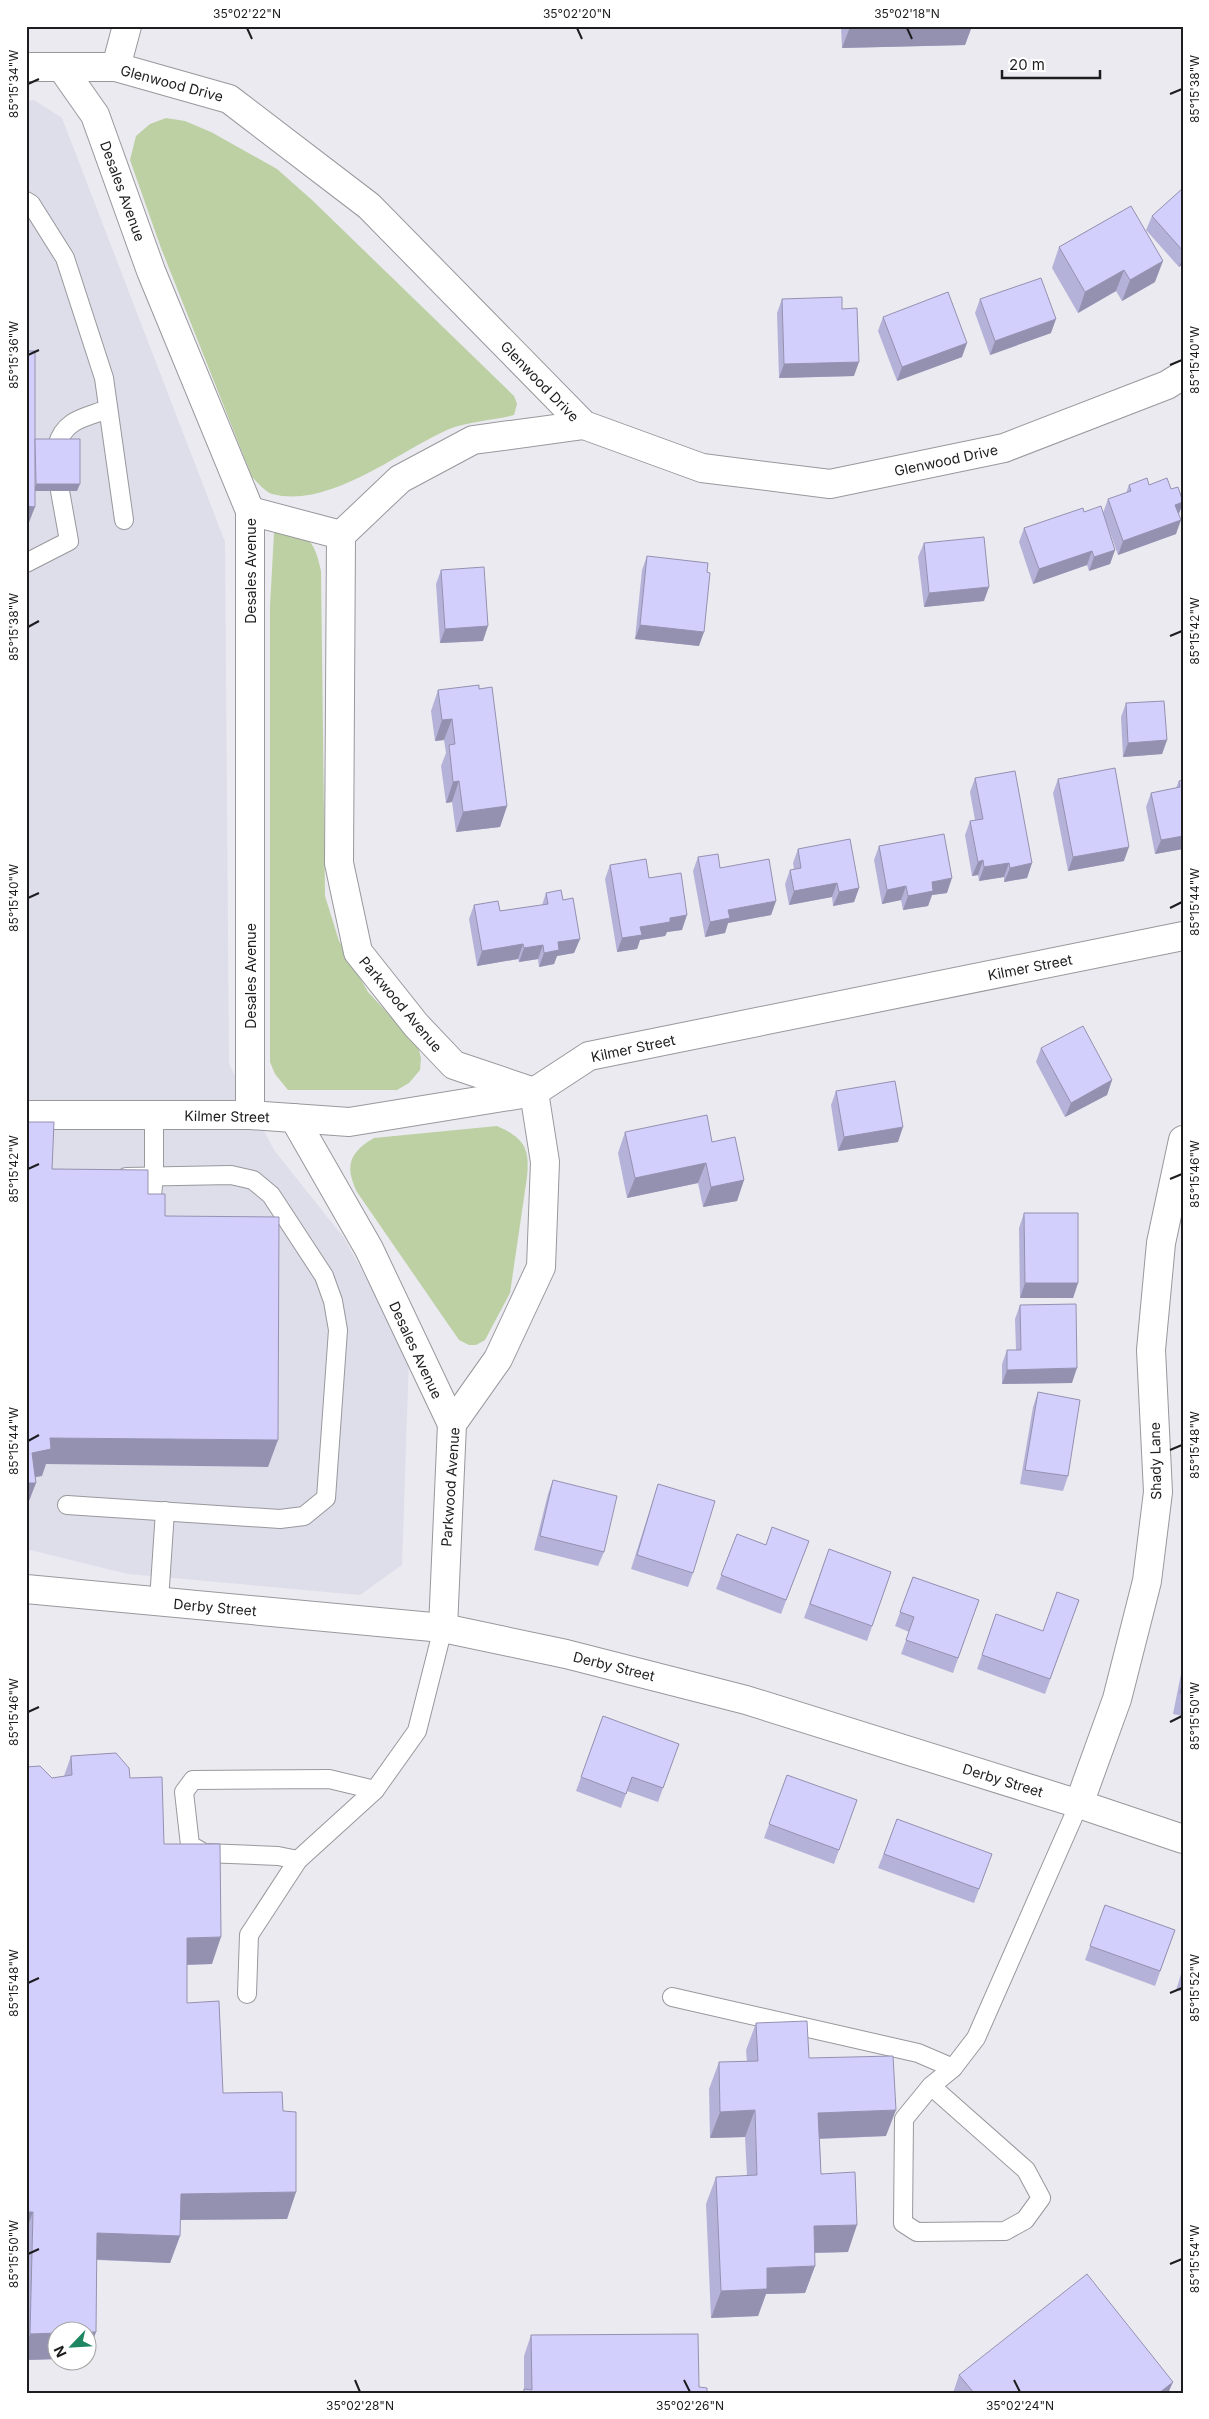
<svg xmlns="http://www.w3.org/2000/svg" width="1209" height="2419" viewBox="0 0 1209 2419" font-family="Inter,sans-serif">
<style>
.built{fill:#deddea}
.green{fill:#bcd0a4}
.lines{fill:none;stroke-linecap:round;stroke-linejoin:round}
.lane-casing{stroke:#98989d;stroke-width:20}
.street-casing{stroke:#98989d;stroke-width:30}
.secondary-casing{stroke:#98989d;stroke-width:30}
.lane{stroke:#fff;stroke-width:18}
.street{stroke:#fff;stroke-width:28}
.secondary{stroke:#fff;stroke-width:28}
.wall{fill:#b5b2d9}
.shaded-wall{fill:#9491b0}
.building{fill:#d3cffc;stroke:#9491b0}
.ticks{fill:none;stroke:#1d1d1f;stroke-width:2}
.labels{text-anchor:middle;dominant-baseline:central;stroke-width:5;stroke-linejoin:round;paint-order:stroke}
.street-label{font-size:14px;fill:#1d1d1f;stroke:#fff}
.neatline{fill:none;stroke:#1d1d1f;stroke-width:2}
.ticks-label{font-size:12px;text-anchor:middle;fill:#1d1d1f}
</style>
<rect width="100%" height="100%" fill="#ebeaf0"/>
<!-- built -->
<polygon class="built" points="34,100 62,118 225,542 229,1064 274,1150 344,1238 409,1356 402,1565 360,1595 128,1574 26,1549 26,101"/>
<!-- green -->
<g class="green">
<path d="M166,118L185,121L211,132L277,169L312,200L514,396L517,404L514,415C493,421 468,421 447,430C398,452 329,509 272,494C265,492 257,482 252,477L161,248L130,160L136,136L150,124Z"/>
<path d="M289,528C312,537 316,548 321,571L325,896L339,941L368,992L418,1046L421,1058L420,1070L409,1083L397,1090H288L275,1074L270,1062V606L274,533Z"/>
<path d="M497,1126C524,1138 530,1148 527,1177L510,1293L485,1340L476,1345H469L459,1340L357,1192C345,1167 348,1153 374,1138Z"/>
</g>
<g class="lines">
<defs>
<g id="lane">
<polyline points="26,201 31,204 65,258 104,378 124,520"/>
<path d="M57,446C64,419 85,418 108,409"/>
<polyline points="26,563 69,541 60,491"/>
<polyline points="142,1213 151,1205 154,1176 154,1115"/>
<polyline points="67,1505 280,1519 304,1516 326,1498 338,1330 333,1301 324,1276 271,1195 253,1180 231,1175 126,1177"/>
<polyline points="159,1601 165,1511"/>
<polyline points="298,1860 278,1856 204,1853 190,1845 184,1792 193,1780 329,1779 375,1790"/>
<polyline points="247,1994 249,1935 298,1860 375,1790 417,1731 443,1628"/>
<polyline points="672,1997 918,2053 953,2068"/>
<polyline points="931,2086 1026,2170 1041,2198 1025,2220 1005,2231 917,2232 903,2223 904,2119 931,2086 953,2068 976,2038 1079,1804"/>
</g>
<g id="street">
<polyline points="116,67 127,26"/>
<polyline points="62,68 95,115 151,271 250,511 250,1115"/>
<polyline points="250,511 341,535"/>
<polyline points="341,535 339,863 358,952 416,1025 454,1065 534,1092 545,1162 541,1267 498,1359 452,1424 443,1628"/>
<polyline points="341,535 400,479 473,440 584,425"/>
<polyline points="26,1115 250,1115 349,1122 534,1092 589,1056 1183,936"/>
<polyline points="294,1118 369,1249 452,1424"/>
<polyline points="1079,1804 1117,1699 1147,1581 1158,1492 1151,1350 1161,1243 1183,1140"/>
</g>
<g id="secondary">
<polyline points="26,67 116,67 229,99 369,206 584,425 702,468 830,484 1004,448 1167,385 1183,375"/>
<polyline points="26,1589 443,1628 566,1654 746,1700 1079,1804 1183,1839"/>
</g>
</defs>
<!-- lane casing -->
<use href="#lane" class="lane-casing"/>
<!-- street casing -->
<use href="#street" class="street-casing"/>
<!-- secondary casing -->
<use href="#secondary" class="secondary-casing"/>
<!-- lane -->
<use href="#lane" class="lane"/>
<!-- street -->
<use href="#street" class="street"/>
<!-- secondary -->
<use href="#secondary" class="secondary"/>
</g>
<!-- wall -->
<g class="wall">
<polygon points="841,26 972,26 965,45 842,48"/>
<polygon points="1183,188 1183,264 1179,267 1146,230 1152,216"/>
<polygon points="1131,206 1155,282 1122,301 1116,291 1078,313 1052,268 1059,247"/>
<polygon points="782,299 842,309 854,376 779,378 777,313"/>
<polygon points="980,299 1051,333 990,355 975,313"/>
<polygon points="883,317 962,357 897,381 878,331"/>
<polygon points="1129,485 1149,485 1171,489 1183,503 1179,514 1176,534 1118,555 1105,518 1115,550 1110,564 1089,571 1087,565 1033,584 1019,542 1024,528 1084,512 1103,513 1108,499 1126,493"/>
<polygon points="924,543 984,601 924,607 918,557"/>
<polygon points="647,556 699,646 635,639 642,570"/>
<polygon points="441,570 483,641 440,643 436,584"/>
<polygon points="438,690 507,806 500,827 456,832 452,802 446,803 441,766 446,753 444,740 435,741 431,711"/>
<polygon points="1126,703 1167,740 1162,754 1123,757 1121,717"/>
<polygon points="975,778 1032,863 1027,878 1004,882 1004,877 979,881 978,875 972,876 965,835 970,821 975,820 970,792"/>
<polygon points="1058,779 1124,861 1068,871 1053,793"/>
<polygon points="1183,780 1183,849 1155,854 1146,807 1151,793 1176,788 1179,781"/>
<polygon points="879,846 947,893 932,895 928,906 903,910 901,900 882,904 874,860"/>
<polygon points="798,849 859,888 854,902 833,906 832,897 789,905 785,884 790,870 794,869 793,863"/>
<polygon points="698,857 720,868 776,901 771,915 728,923 725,933 705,937 693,871"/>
<polygon points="610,865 649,878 682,930 667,932 665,936 640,940 637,949 617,952 605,879"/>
<polygon points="546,893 563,900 580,939 574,953 557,956 554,964 539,967 538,959 519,962 518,959 477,966 469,919 474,905 500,911 542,905"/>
<polygon points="1041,1048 1112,1080 1107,1095 1065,1117 1036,1062"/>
<polygon points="836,1091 898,1142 838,1151 831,1105"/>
<polygon points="625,1132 712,1142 744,1180 737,1201 703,1207 698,1183 627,1198 618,1153"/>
<polygon points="1024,1213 1078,1283 1073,1298 1020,1298 1019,1228"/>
<polygon points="1020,1305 1072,1383 1002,1384 1002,1364 1007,1350 1016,1350 1015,1319"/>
<polygon points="1038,1392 1068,1476 1063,1491 1020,1484 1033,1407"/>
<polygon points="553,1480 604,1552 598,1566 534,1550 548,1494"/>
<polygon points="658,1484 693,1573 688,1587 631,1569"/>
<polygon points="737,1534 766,1545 809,1541 781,1614 716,1589"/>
<polygon points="829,1549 891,1572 867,1641 804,1618"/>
<polygon points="913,1577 979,1600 953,1673 901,1654 909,1632 895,1626"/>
<polygon points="1079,1600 1045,1694 977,1669 996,1614 1043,1631"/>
<polygon points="1183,1664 1183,1716 1173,1714"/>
<polygon points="603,1716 679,1744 658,1802 627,1791 621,1808 576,1791"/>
<polygon points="71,1756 130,1778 164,1844 212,1964 187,1965 187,2003 223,2093 283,2111 296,2192 287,2219 180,2220 180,2236 170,2263 97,2260 58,2359 26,2360 26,1767 52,1778 64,1776"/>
<polygon points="787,1775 857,1800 834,1864 764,1838"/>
<polygon points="897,1819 992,1854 974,1903 878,1868"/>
<polygon points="1105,1905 1175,1930 1155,1986 1085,1960"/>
<polygon points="1183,1968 1183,1992 1176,1990"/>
<polygon points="756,2023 809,2058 886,2136 820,2139 821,2174 848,2252 815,2253 815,2266 805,2293 766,2294 758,2316 711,2318 706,2204 716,2177 747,2176 745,2137 710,2138 709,2089 719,2062 747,2062 746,2050"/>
<polygon points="531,2335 699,2387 707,2393 523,2393 524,2389 524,2356"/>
<polygon points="959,2375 1173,2382 1168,2393 953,2393"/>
</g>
<!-- shaded-wall -->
<g class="shaded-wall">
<polygon points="879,26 972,26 965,45 842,48 850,27"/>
<polygon points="1183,257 1183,264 1179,267"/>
<polygon points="1163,261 1155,282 1122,301 1130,280"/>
<polygon points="1124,270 1116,291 1078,313 1085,292"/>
<polygon points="1056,319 1051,333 990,355 995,341"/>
<polygon points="967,343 962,357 897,381 902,367"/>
<polygon points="859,362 854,376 779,378 784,364"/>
<polygon points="36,484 80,484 77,491 33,491"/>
<polygon points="1183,502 1178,516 1175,505"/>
<polygon points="26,506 35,507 26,530"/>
<polygon points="1181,520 1176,534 1118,555 1123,541"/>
<polygon points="1115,550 1110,564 1089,571 1094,557"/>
<polygon points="1092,551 1087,565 1033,584 1039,569"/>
<polygon points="989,587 984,601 924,607 929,593"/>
<polygon points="640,625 704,632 699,646 635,639"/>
<polygon points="488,626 483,641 440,643 445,629"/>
<polygon points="452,719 444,740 435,741 442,720"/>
<polygon points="1167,740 1162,754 1123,757 1128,743"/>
<polygon points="459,781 452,802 446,803 453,782"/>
<polygon points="507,806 500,827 456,832 463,812"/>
<polygon points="1183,836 1183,849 1155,854 1161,840"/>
<polygon points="1129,847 1124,861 1068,871 1073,857"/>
<polygon points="983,860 978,875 972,876 978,862"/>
<polygon points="1009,863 1004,877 979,881 984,867"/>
<polygon points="1032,863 1027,878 1004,882 1010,868"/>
<polygon points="952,878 947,893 932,895 928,906 903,910 908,896 932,882"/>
<polygon points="837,883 832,897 789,905 794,891"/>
<polygon points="906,886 901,900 882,904 887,890"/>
<polygon points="859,888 854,902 833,906 839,892"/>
<polygon points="776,901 771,915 728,923 725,933 705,937 710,922 728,910"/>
<polygon points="687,915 682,930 667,932 665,936 640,940 637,949 617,952 622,938 640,927 670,918"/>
<polygon points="580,939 574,953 557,956 554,964 539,967 544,953 558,942"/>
<polygon points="523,944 518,959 477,966 482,951"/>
<polygon points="543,945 538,959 519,962 524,948"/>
<polygon points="1112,1080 1107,1095 1065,1117 1071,1103"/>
<polygon points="903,1127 898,1142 838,1151 844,1137"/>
<polygon points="706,1163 698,1183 627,1198 635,1178"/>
<polygon points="744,1180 737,1201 703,1207 711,1187"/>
<polygon points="1025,1283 1078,1283 1073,1298 1020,1298"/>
<polygon points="1077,1368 1072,1383 1002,1384 1007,1370"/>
<polygon points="50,1438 278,1440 268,1467 46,1464 42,1476 26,1479 32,1453"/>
<polygon points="26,1483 36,1483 26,1509"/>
<polygon points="221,1937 212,1964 177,1965 187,1938"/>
<polygon points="755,2110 745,2137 710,2138 720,2112"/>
<polygon points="896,2110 886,2136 809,2139 818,2113"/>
<polygon points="296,2192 287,2219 171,2220 181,2194"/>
<polygon points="26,2212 33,2212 26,2231"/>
<polygon points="857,2225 848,2252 804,2253 814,2226"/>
<polygon points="97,2233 180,2236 170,2263 87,2259"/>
<polygon points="815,2266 805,2293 766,2294 758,2316 711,2318 721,2291 767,2268"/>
<polygon points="88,2332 96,2332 88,2355"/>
<polygon points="58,2333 58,2359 26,2360 26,2345 30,2334"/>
<polygon points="1173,2382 1168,2393 1159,2393"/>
</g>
<!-- building -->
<g class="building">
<polygon points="850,26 879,26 850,27"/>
<polygon points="1183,188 1183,251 1152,216"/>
<polygon points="1131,206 1163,261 1130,280 1124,270 1085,292 1059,247"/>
<polygon points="1041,278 1056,319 995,341 980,299"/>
<polygon points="948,292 967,343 902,367 883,317"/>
<polygon points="842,297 842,309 857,308 859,362 784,364 782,299"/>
<polygon points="26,351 35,351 35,507 26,506"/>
<polygon points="35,439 80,439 80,484 36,484"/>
<polygon points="1147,478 1149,485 1167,478 1171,489 1178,487 1183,502 1175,505 1181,520 1123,541 1108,499 1131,491 1129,485"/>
<polygon points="1101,506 1115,550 1094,557 1092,551 1039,569 1024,528 1083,508 1084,512"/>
<polygon points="984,537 989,587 929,593 924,543"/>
<polygon points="647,556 708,563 707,572 710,573 704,632 640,625"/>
<polygon points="484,567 488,626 445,629 441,570"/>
<polygon points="479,685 479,689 492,687 507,806 463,812 459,781 453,782 449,745 455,744 452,719 442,720 438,690"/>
<polygon points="1164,701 1167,740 1128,743 1126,703"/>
<polygon points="1115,768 1129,847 1073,857 1058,779"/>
<polygon points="1015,771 1032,863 1010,868 1009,863 984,867 983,860 978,862 970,821 983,819 975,778"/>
<polygon points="1183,780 1183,836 1161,840 1151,793 1180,787 1179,781"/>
<polygon points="944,834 952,878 932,882 933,891 908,896 906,886 887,890 879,846"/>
<polygon points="850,839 859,888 839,892 837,883 794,891 790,870 801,868 798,849"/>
<polygon points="718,854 720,868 769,859 776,901 728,910 730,918 710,922 698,857"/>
<polygon points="646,859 649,878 681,873 687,915 670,918 670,922 640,927 642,935 622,938 610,865"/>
<polygon points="561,890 563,900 573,898 580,939 558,942 559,950 544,953 543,945 524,948 523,944 482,951 474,905 498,901 500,911 548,904 546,893"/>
<polygon points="1083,1026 1112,1080 1071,1103 1041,1048"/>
<polygon points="895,1081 903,1127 844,1137 836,1091"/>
<polygon points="707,1115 712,1142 735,1137 744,1180 711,1187 706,1163 635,1178 625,1132"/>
<polygon points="26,1122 54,1122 52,1169 148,1170 148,1194 165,1194 165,1216 279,1217 278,1440 50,1438 51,1449 32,1453 36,1483 26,1483"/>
<polygon points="1024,1213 1078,1213 1078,1283 1025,1283"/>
<polygon points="1076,1304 1077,1368 1007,1370 1007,1350 1021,1350 1020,1305"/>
<polygon points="1038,1392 1080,1400 1068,1476 1025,1470"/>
<polygon points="553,1480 617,1496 604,1552 540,1536"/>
<polygon points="658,1484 715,1501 693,1573 637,1555"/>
<polygon points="772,1527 809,1541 786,1600 721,1575 737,1534 766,1545"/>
<polygon points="829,1549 891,1572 872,1626 810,1604"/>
<polygon points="913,1577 979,1600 958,1658 906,1640 914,1617 900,1612"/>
<polygon points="1057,1592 1079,1600 1050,1679 982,1655 996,1614 1043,1631"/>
<polygon points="1183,1681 1183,1694 1180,1693"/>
<polygon points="603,1716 679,1744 663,1788 632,1777 626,1794 581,1777"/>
<polygon points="116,1753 129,1768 130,1778 162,1777 164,1844 220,1844 221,1937 187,1938 187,2003 219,2001 223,2093 282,2092 283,2111 296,2112 296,2192 181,2194 180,2236 97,2233 96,2332 58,2332 58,2333 30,2334 33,2212 26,2212 26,1767 40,1766 52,1778 72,1775 71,1756"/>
<polygon points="787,1775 857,1800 839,1850 769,1824"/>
<polygon points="897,1819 992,1854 979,1889 884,1854"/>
<polygon points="1105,1905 1175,1930 1160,1971 1090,1946"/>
<polygon points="807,2021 809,2058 893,2056 896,2110 818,2113 821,2174 855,2172 857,2225 814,2226 815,2266 767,2268 767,2289 721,2291 716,2177 757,2175 755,2110 720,2112 719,2062 758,2061 756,2023"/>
<polygon points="1087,2274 1173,2382 1159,2393 974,2393 959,2375"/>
<polygon points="698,2334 699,2387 707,2388 707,2393 524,2393 524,2389 532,2390 531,2335"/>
</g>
<!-- ticks -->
<path class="ticks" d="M247,28L252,39M577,28L582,39M907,28L912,39M28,84L39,79M1170,94L1182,89M28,355L39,350M1170,365L1182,360M28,627L39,621M1170,636L1182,631M28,898L39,893M1170,908L1182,902M28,1169L39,1164M1170,1179L1182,1174M28,1441L39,1435M1170,1450L1182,1445M28,1712L39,1707M1170,1722L1182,1716M28,1983L39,1978M1170,1993L1182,1988M28,2254L39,2249M1170,2264L1182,2259M355,2380L360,2392M684,2380L690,2392M1014,2380L1020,2392"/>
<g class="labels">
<!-- street labels -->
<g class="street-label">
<text transform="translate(172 83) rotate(15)">Glenwood Drive</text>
<text transform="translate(123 191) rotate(70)">Desales Avenue</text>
<text transform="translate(540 381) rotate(46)">Glenwood Drive</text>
<text transform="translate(946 460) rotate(-12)">Glenwood Drive</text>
<text transform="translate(250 571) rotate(-90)">Desales Avenue</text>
<text transform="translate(1030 967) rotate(-11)">Kilmer Street</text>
<text transform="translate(250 976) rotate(-90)">Desales Avenue</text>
<text transform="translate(401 1004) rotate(50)">Parkwood Avenue</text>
<text transform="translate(633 1048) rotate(-12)">Kilmer Street</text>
<text transform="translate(227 1116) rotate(1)">Kilmer Street</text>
<text transform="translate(416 1350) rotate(65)">Desales Avenue</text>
<text transform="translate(1155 1461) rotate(-91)">Shady Lane</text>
<text transform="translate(450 1487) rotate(-86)">Parkwood Avenue</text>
<text transform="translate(215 1607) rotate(5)">Derby Street</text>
<text transform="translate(614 1666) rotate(14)">Derby Street</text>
<text transform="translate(1003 1780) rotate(17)">Derby Street</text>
</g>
</g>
<!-- border -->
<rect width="1209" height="2419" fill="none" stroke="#ffffff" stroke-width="55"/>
<!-- north arrow -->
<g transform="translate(72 2346) rotate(245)"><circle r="24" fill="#ffffff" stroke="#a5a5a5"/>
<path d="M0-4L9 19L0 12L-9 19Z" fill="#1f8662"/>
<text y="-8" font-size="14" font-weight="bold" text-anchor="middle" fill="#1d1d1f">N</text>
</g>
<!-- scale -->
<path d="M1002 70v8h98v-8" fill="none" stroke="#1d1d1f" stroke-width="2.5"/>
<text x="1009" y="70" font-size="15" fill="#1d1d1f" stroke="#ffffff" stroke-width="4" paint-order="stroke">20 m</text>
<rect x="28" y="28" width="1154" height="2364" class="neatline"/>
<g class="ticks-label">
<text x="247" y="18">35°02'22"N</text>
<text x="577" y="18">35°02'20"N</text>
<text x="907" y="18">35°02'18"N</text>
<text transform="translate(14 84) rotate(-90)" y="4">85°15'34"W</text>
<text transform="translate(1195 89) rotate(-90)" y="4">85°15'38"W</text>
<text transform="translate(14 355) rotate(-90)" y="4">85°15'36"W</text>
<text transform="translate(1195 360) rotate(-90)" y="4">85°15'40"W</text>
<text transform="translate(14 627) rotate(-90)" y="4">85°15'38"W</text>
<text transform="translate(1195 631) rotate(-90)" y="4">85°15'42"W</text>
<text transform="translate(14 898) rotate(-90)" y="4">85°15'40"W</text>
<text transform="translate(1195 902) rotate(-90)" y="4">85°15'44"W</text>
<text transform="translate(14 1169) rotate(-90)" y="4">85°15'42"W</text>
<text transform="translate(1195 1174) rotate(-90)" y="4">85°15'46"W</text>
<text transform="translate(14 1441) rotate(-90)" y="4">85°15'44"W</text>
<text transform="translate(1195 1445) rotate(-90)" y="4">85°15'48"W</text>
<text transform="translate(14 1712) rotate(-90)" y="4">85°15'46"W</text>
<text transform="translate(1195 1716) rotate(-90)" y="4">85°15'50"W</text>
<text transform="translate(14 1983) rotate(-90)" y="4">85°15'48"W</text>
<text transform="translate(1195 1988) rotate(-90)" y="4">85°15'52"W</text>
<text transform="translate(14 2254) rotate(-90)" y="4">85°15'50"W</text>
<text transform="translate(1195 2259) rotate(-90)" y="4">85°15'54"W</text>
<text x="360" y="2410">35°02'28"N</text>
<text x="690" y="2410">35°02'26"N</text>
<text x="1020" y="2410">35°02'24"N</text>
</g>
</svg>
